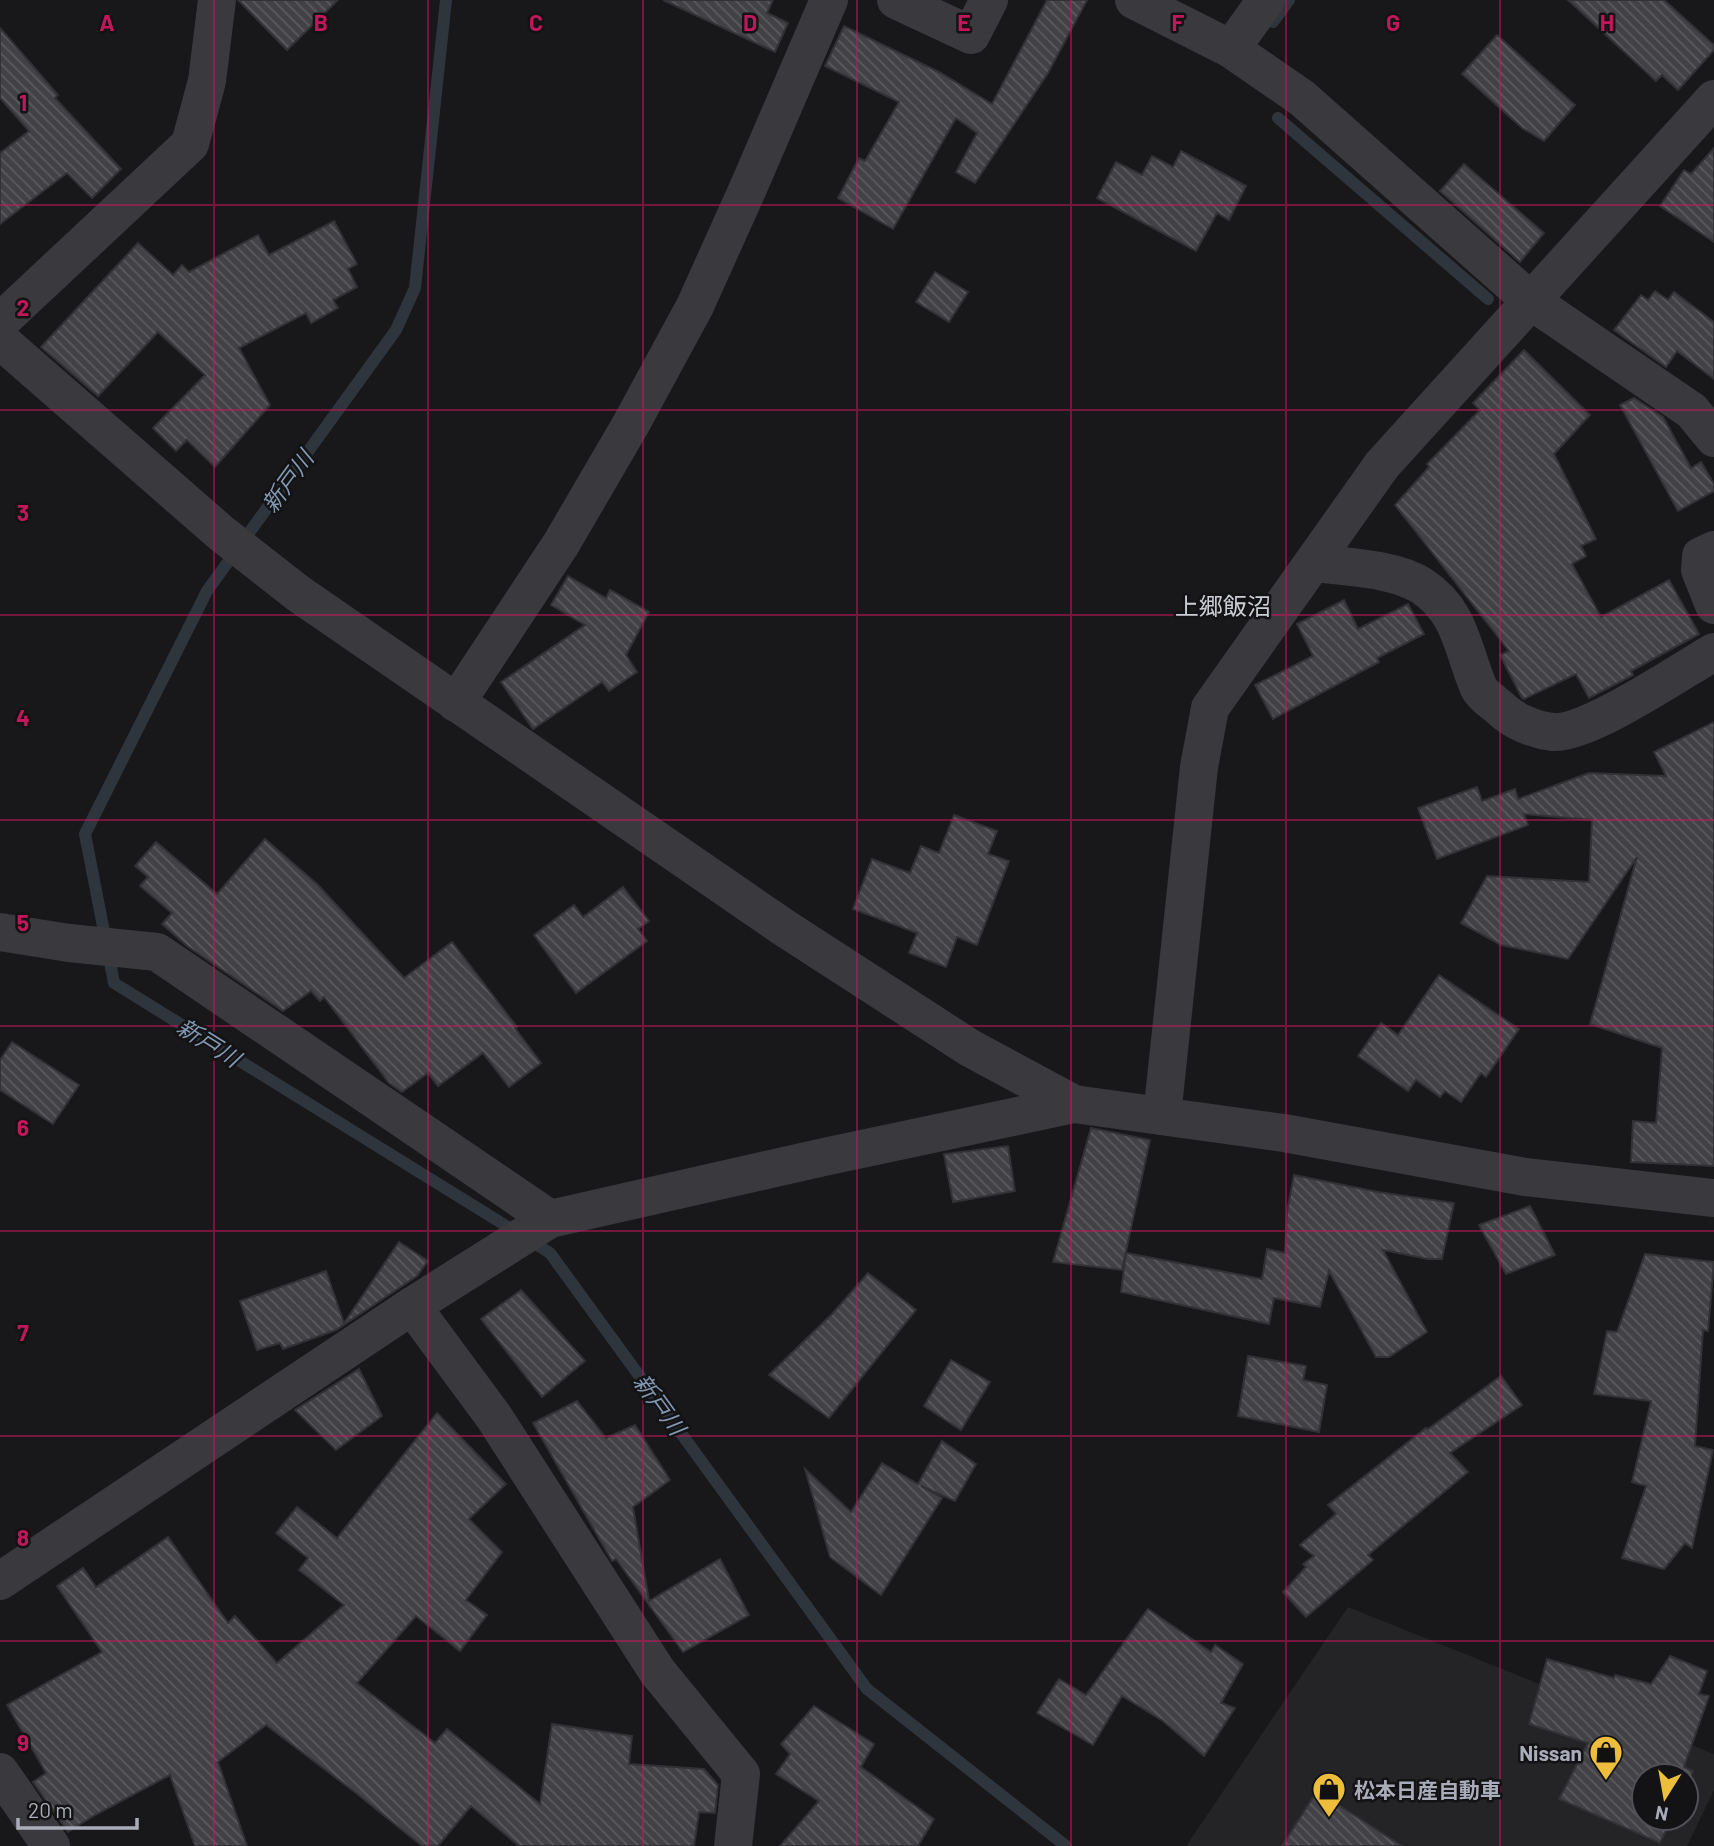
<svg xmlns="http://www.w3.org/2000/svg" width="1714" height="1846" viewBox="0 0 1714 1846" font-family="Barlow,'Noto Sans JP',sans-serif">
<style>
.built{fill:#242326;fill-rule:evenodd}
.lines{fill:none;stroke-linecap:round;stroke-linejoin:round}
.stream{stroke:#2e353d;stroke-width:12}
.building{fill:url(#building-back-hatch);stroke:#323135;stroke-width:2}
.street{stroke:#39393e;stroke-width:38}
.grid{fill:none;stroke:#c2185b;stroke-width:2;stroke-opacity:0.55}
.labels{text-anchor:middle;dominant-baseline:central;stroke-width:5;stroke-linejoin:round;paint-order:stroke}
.poi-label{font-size:21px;font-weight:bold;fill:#aaadb9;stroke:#131214;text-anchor:end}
.water-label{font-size:23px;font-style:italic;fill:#8298b3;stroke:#131214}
.quarter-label{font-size:24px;fill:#cbcdd5;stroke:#131214}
.grid-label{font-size:23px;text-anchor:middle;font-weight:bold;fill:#c2185b;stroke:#131214;stroke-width:5;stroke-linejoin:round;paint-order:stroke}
</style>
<defs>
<pattern id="building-back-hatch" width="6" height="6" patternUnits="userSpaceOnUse" patternTransform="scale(1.75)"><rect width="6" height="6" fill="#424246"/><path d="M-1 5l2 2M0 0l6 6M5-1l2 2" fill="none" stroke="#5b5b5f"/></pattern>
</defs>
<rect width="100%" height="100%" fill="#181719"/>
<!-- built -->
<path class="built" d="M1348,1607L1714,1754V1790L1687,1846H1186ZM1644,1776H1686V1818H1644Z"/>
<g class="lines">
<!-- stream -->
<g class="stream">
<polyline points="446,0 415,288 396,330 207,591 85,834 114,983 550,1253 867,1689 1066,1846"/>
<polyline points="1273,22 1289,0"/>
<polyline points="1278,118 1488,299"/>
</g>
</g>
<!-- building -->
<g class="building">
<polygon points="238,0 338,0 287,50"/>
<polygon points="663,0 773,0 767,13 788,23 775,52"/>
<polygon points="1047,0 1087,0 1048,73 975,183 956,172 977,133 956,118 893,229 838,198 859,158 865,161 899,102 825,66 844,26 939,72 992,104"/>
<polygon points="1568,0 1664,0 1714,45 1714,50 1678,90 1662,75 1656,81"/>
<polygon points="0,28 58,95 55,98 121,169 92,198 67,173 0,224 0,153 29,131 0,98"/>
<polygon points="1497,35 1575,105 1544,141 1522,128 1462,74"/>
<polygon points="1714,148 1714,242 1660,206 1684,170 1691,174"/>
<polygon points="1181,151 1246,186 1229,220 1217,213 1196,251 1097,198 1116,162 1142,175 1152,156 1173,167"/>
<polygon points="1464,164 1544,233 1520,262 1440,191"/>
<polygon points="334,221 357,264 348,269 357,287 333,300 338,308 311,323 306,313 239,348 270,405 215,467 187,440 176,451 153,428 205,375 158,332 98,396 41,347 138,243 173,275 182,265 189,272 258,235 269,255"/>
<polygon points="935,272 968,292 949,322 916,302"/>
<polygon points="1655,291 1668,300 1674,292 1714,322 1714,379 1677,351 1666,367 1614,330 1641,295 1648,300"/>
<polygon points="1524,350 1590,415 1554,454 1596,539 1581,546 1586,556 1572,564 1601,617 1669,580 1699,634 1631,671 1633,675 1589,698 1576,674 1524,699 1522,698 1500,655 1509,651 1395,505 1429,467 1427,464 1480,410 1473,403"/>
<polygon points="1634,398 1663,417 1691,468 1701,462 1714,484 1714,491 1678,511 1620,405"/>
<polygon points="568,576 606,598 610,590 649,612 626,655 637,672 609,691 602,682 533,729 501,682 585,625 551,605"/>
<polygon points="1344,600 1358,629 1408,604 1424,634 1377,658 1379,662 1273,719 1255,685 1313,656 1297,624"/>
<polygon points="1714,722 1714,1166 1631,1162 1633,1121 1656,1123 1662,1048 1590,1024 1637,857 1568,959 1501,945 1461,923 1487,876 1589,882 1592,820 1524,814 1528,825 1437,859 1418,808 1477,787 1482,801 1515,789 1518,799 1589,773 1666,776 1654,752"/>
<polygon points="954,815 997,831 988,854 1009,861 977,945 957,937 946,967 909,953 917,933 853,909 872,859 910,873 921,846 939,853"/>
<polygon points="265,839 317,884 404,978 452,942 517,1027 515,1028 541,1063 509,1087 483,1053 438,1086 428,1073 402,1092 389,1083 324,997 320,1001 311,991 283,1011 187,946 162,924 172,913 140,886 148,877 135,866 156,842 217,894"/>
<polygon points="623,887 649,921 638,929 647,941 576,993 534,935 574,905 583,917"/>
<polygon points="1439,975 1519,1029 1486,1077 1481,1073 1461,1102 1445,1091 1440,1097 1416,1080 1408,1091 1358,1056 1381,1023 1398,1035"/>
<polygon points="12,1042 79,1085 53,1124 0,1090 0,1060"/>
<polygon points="1091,1128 1150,1140 1122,1270 1053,1262"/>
<polygon points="1008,1146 1015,1191 953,1202 944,1154"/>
<polygon points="1294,1175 1378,1192 1454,1203 1442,1259 1428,1259 1383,1250 1427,1332 1389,1357 1376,1357 1329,1271 1320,1307 1274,1298 1269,1324 1121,1292 1126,1253 1262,1279 1267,1249 1285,1253 1287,1212"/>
<polygon points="1530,1206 1555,1255 1506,1274 1479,1225"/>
<polygon points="399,1242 428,1261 417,1276 336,1330 283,1349 280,1343 257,1350 240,1301 326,1271 344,1323"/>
<polygon points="1645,1254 1714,1262 1708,1331 1703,1330 1695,1446 1713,1450 1692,1548 1685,1543 1664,1569 1622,1558 1646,1486 1632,1482 1651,1401 1594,1394 1607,1331 1617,1332"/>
<polygon points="868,1273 916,1310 829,1418 769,1375 832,1314"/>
<polygon points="521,1290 585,1361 542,1397 481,1319"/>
<polygon points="1248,1356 1306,1366 1303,1380 1327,1385 1319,1432 1238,1416"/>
<polygon points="951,1360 990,1382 961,1430 924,1406"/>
<polygon points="359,1369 382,1416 336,1450 295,1410"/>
<polygon points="1501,1376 1522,1405 1450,1453 1468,1472 1368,1555 1373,1560 1306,1617 1283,1592 1306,1567 1303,1564 1314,1556 1300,1545 1336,1514 1328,1505 1426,1428 1428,1429"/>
<polygon points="577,1401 606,1438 635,1425 670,1480 633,1507 649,1601 720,1559 749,1615 683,1652 616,1559 612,1561 533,1423"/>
<polygon points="437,1413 506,1484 469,1519 502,1552 466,1600 487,1615 460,1651 416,1616 357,1683 435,1743 447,1729 540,1804 552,1724 632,1736 629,1764 704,1769 718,1785 715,1813 699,1812 694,1846 519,1846 471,1806 438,1846 422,1846 356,1793 266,1725 218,1762 247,1846 195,1846 170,1775 95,1815 68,1832 33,1782 46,1773 7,1705 102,1652 57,1586 83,1568 96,1587 168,1537 228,1623 235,1616 277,1663 344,1605 299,1570 308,1558 276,1533 297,1507 337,1538"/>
<polygon points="942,1441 976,1464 955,1501 921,1486 942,1498 881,1595 830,1557 805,1469 851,1512 882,1463 918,1484"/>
<polygon points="1148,1609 1211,1652 1215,1645 1243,1664 1221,1703 1235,1708 1204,1756 1163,1721 1122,1696 1093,1745 1037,1713 1059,1679 1086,1695"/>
<polygon points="1670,1656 1707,1671 1699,1694 1709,1696 1684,1767 1693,1771 1686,1787 1686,1776 1644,1776 1644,1818 1672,1818 1660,1843 1559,1799 1588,1743 1529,1724 1547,1659 1614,1678 1615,1675 1651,1684"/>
<polygon points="814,1706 874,1744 861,1767 934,1819 918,1846 780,1846 819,1801 776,1774 790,1754 781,1744"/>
<polygon points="1317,1791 1402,1846 1282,1846"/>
</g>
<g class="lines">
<!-- street -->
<g class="street">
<polyline points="896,0 971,35 989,0"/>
<polyline points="1134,0 1231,49 1302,98 1531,301 1692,411 1714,438"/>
<polyline points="1231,49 1266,0"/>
<polyline points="0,322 190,144 207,81 217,0"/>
<polyline points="0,340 221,533 299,594 783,927 970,1048 1074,1104"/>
<polyline points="1714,550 1701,556 1700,570 1714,605"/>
<path d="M1313,563C1345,567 1394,568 1422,586C1460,611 1462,647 1478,686C1481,694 1493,702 1500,708C1513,721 1534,730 1553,732C1587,735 1681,671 1714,652"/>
<polyline points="456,703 561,544 631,424 695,306 749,186 829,0"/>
<polyline points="0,932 69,943 157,952 550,1219"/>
<polyline points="1162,1116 1199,767 1210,708 1382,465 1714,99"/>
<polyline points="412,1306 494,1417 657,1671 741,1774 733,1846"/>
<polyline points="0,1581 412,1306 550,1219 824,1157 1074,1104 1284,1133 1525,1177 1714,1198"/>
<polyline points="0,1772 51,1846"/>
</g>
</g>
<!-- grid -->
<path class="grid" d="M214,0V1846M428,0V1846M643,0V1846M857,0V1846M1071,0V1846M1286,0V1846M1500,0V1846M0,205H1714M0,410H1714M0,615H1714M0,820H1714M0,1026H1714M0,1231H1714M0,1436H1714M0,1641H1714"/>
<!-- icons -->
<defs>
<symbol id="shop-pin" viewBox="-11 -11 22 30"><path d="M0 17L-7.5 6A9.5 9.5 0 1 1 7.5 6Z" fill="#edbe3c" stroke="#131214"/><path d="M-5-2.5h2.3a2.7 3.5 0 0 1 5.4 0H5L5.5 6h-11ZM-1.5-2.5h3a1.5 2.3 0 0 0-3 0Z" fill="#111"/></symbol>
</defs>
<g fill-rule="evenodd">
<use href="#shop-pin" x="1587" y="1733" width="38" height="52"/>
<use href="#shop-pin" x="1310" y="1770" width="38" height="52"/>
</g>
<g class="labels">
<!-- poi labels -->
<g class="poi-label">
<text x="1582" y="1752">Nissan</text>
<text x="1354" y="1789" text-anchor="start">松本日産自動車</text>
</g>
<!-- water labels -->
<g class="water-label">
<text transform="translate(287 481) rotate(-54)">新戸川</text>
<text transform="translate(209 1042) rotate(32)">新戸川</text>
<text transform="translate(660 1404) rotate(54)">新戸川</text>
</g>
<!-- quarter labels -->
<g class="quarter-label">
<text x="1223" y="605">上郷飯沼</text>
</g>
</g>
<g class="grid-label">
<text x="107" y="31">A</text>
<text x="321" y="31">B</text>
<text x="536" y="31">C</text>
<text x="750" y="31">D</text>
<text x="964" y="31">E</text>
<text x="1178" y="31">F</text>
<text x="1393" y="31">G</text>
<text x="1607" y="31">H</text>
<text x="23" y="111">1</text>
<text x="23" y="316">2</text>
<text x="23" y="521">3</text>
<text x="23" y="726">4</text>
<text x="23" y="931">5</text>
<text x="23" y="1136">6</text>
<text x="23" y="1341">7</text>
<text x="23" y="1546">8</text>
<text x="23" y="1751">9</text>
</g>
<!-- north arrow -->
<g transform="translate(1665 1797) rotate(191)"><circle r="33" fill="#131214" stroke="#4f5056" stroke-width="2"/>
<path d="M0-5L12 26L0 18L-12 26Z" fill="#edbe3c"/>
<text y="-10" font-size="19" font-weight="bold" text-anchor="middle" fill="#aaadb9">N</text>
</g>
<!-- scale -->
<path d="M18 1818v10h119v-10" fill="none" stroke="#aaadb9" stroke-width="3.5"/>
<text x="28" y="1818" font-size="21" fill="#aaadb9" stroke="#131214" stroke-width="5" paint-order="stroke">20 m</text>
</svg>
